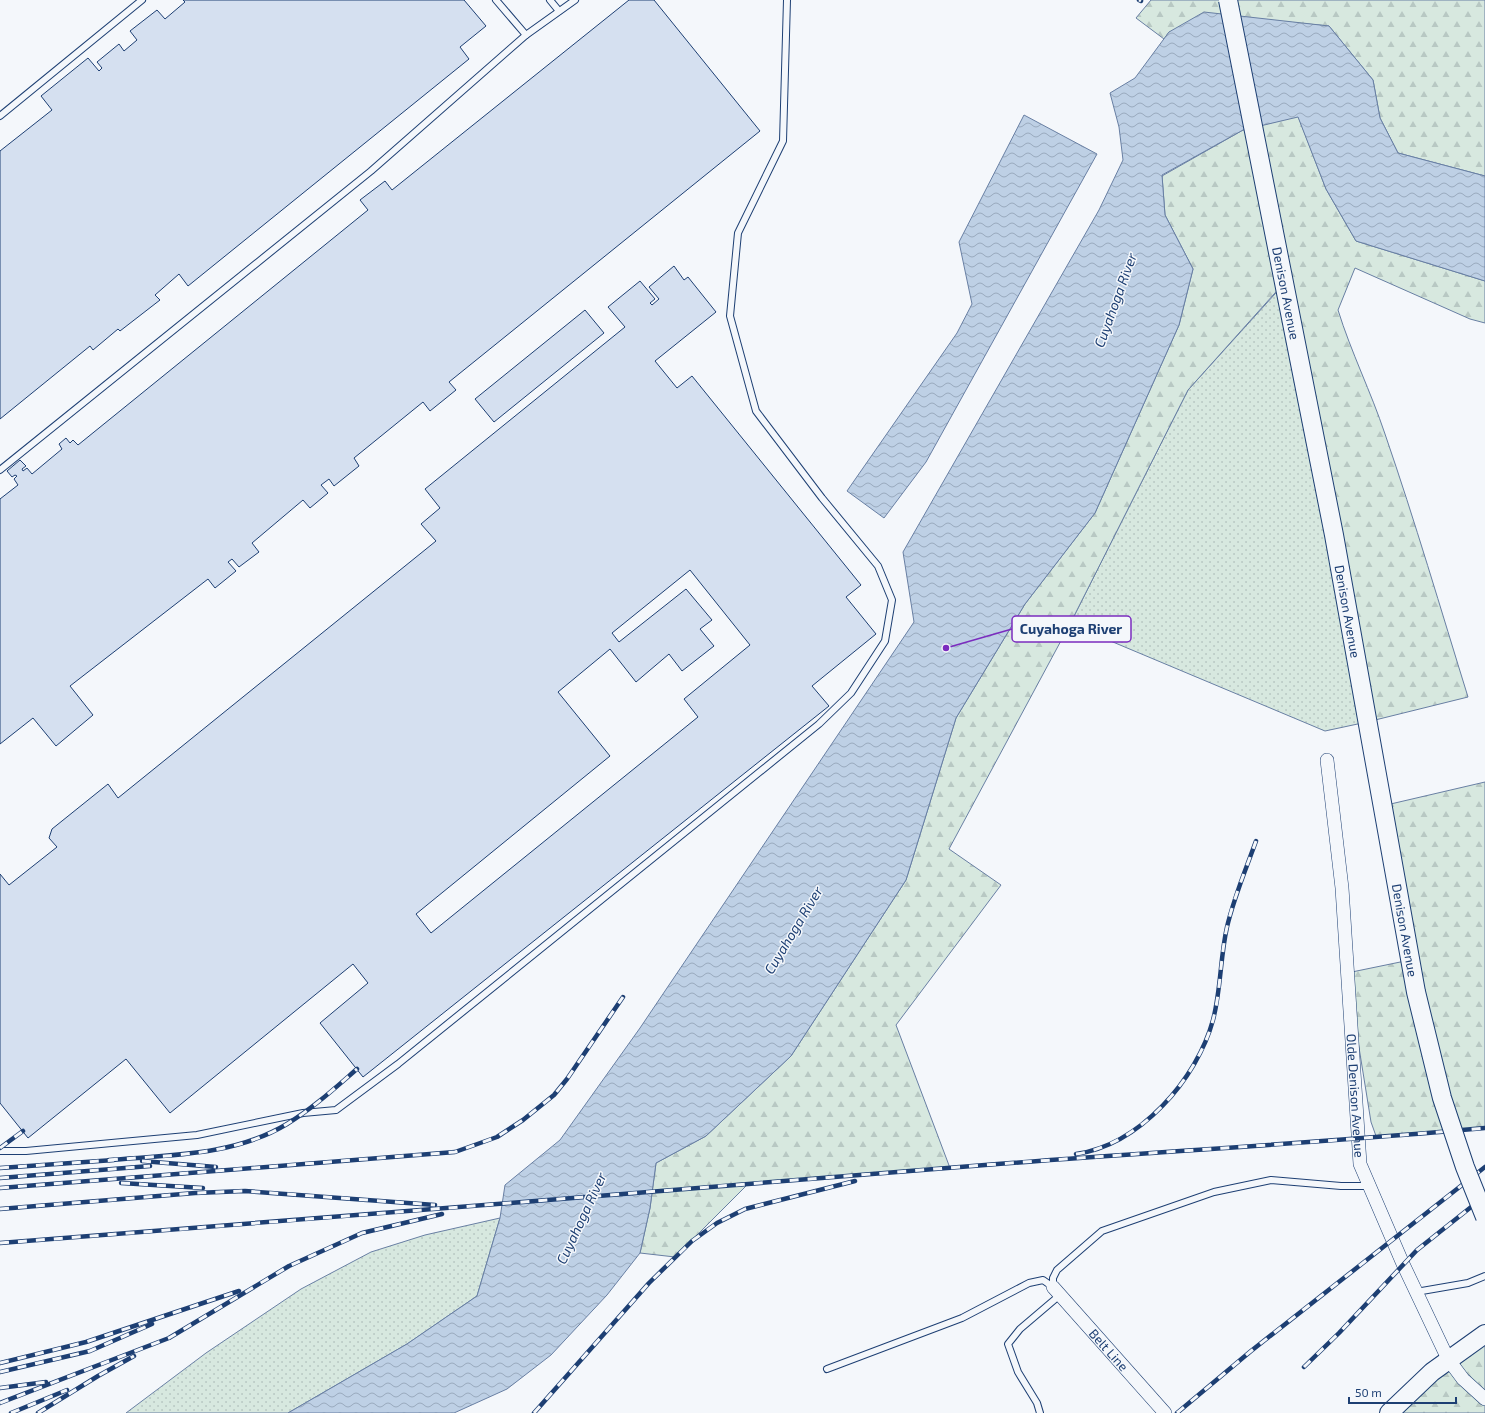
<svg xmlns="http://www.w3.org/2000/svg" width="1485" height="1413" viewBox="0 0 1485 1413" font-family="'Exo 2',sans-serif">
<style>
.grass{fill:url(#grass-dots);stroke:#687fa3}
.forest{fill:url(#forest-firs);stroke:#687fa3}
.water{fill:url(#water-waves);stroke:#687fa3}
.building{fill:#d5e0f0;stroke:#1d3f73;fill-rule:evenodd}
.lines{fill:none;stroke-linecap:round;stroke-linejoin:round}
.lane-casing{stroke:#1d3f73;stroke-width:8}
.street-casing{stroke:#1d3f73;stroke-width:14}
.secondary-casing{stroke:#1d3f73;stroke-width:20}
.lane{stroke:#f4f7fb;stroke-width:6}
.street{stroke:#f4f7fb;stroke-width:13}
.secondary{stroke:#f4f7fb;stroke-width:18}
.rail-casing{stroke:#1d3f73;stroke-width:4.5}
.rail{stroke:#f4f7fb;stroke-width:3;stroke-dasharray:9;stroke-linecap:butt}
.secondary-bridge-casing{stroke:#1d3f73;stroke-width:20;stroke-linecap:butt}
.secondary-bridge{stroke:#f4f7fb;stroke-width:18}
.labels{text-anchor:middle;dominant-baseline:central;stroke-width:3;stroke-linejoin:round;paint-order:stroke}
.street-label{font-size:13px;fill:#1d3f73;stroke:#f4f7fb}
.water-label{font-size:14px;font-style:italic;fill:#1d3f73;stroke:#f4f7fb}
.leader{fill:none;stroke:#7b2cbf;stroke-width:1.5}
.callout-dot{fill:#7b2cbf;stroke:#f4f7fb;stroke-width:1.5}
.callout{fill:#f4f7fb;stroke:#7b2cbf;stroke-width:1.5}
.callout-label{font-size:14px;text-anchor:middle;font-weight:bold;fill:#1d3f73}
</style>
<defs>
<pattern id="grass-dots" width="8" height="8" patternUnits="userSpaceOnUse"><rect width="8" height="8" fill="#d7e8df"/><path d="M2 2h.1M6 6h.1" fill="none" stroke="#b8c8c3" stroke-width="1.8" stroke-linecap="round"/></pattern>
<pattern id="forest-firs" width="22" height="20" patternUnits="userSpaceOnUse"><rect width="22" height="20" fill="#d7e8df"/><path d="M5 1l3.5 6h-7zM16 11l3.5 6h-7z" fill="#b8c8c3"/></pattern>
<pattern id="water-waves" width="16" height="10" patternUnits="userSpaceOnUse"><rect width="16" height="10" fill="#bed0e5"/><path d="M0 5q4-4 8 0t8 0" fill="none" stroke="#9aaabe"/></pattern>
</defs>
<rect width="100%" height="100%" fill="#f4f7fb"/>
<!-- grass -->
<g class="grass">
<polygon points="1284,284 1367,722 1325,731 1070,624 1188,390"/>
<polygon points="500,1218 477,1296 407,1344 288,1413 126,1413 206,1353 301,1289 371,1252 425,1235"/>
</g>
<!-- forest -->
<g class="forest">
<polygon points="1151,0 1485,0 1485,176 1398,153 1380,118 1373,80 1329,26 1276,21 1169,32 1164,39 1136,18"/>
<path d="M1298,116L1326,189L1356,241L1485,281V323L1470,319L1355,268L1338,310C1351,352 1371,392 1385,434C1415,521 1441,610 1468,697L1367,722L1283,284L1188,390L1070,624L949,849L1001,885L896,1025L950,1168L747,1185L675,1257L640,1253L650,1208L656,1163L706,1136L791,1056L906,880L956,718L1025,604L1095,513L1179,325L1193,269L1165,215L1162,176L1243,130Z"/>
<polygon points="1485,782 1485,1128 1376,1136 1371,1122 1347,973 1410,960 1382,806"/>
<polygon points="1485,1334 1485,1413 1389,1413"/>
</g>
<!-- water -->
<g class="water">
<polygon points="1204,12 1329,26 1373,80 1380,118 1398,153 1485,176 1485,281 1356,241 1326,189 1298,117 1243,130 1162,175 1165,215 1193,269 1179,325 1095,513 1025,604 956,718 906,880 791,1056 706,1136 656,1163 650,1208 640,1253 607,1295 551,1355 507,1389 454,1413 288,1413 407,1344 477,1296 500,1218 505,1185 560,1140 640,1028 914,622 903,552 1099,210 1123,160 1119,127 1110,93 1135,78 1169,32"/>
<polygon points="1024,115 1097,154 926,462 884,518 847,491 957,333 972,304 959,242"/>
</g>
<!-- building -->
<g class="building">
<polygon points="183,0 464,0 486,26 460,47 469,59 188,286 179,274 155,295 160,300 120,331 118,329 93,350 90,346 0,419 0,151 52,110 41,96 88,58 99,71 102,68 97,62 119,44 124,51 137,40 130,31 157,10 165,19 185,2"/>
<polygon points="629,0 654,0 760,131 449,382 456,390 430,411 423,402 354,458 359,466 334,486 329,479 321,485 328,493 310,508 303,500 252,543 259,552 239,567 232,559 228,562 236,571 215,588 208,579 70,686 93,715 56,746 33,718 0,744 0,499 18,485 14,479 17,476 15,475 12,477 7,471 20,460 26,466 22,469 23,471 27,468 32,474 62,449 59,444 66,438 70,443 73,440 78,445 368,210 360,200 385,181 392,190"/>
<path d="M674,266L684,280L688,277L716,312L655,361L677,388L692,376L861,585L846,597L876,634L812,686L829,706L363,1077L320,1023L368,983L353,964L170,1113L126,1059L28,1138L0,1103V874L9,885L57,847L49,838L52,829L108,784L118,798L436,541L421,524L440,508L425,489L625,327L608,307L640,281L655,299L650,303L652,305L659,299L649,287ZM690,570L750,645L684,699L698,717L431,933L416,914L610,756L558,692L610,649L636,682L669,654L682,671L714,646L700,629L712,620L686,589L619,642L612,633Z"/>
<polygon points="585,310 604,333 494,422 475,399"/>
</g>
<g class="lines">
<defs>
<g id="lane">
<polyline points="550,0 559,11"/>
<polyline points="526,35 575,0"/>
<polyline points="0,116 142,0"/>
<polyline points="0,470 371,171 526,35 496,0"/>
<polyline points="0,1151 26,1151 197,1135 303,1113 336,1110 398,1064 819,724 851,693 885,641 892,600 878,566 822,498 756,411 730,316 738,233 783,141 787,0"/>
<polyline points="1053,1287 1053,1278 1057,1270 1102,1231 1214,1192 1271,1180 1341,1186 1369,1186"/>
<polyline points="1416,1292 1468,1283 1485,1276"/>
<polyline points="827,1369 962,1318 1029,1283 1043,1280 1053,1287"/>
<polyline points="1040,1413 1037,1403 1018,1372 1008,1344 1020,1329 1060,1295"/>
</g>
<g id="street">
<path id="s1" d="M1327,760L1342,888L1360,1164L1403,1264L1448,1359L1463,1379L1485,1399"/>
<path id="s2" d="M1053,1287L1165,1413"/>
</g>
<polyline id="secondary" points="1389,1413 1432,1372 1485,1334"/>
</defs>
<!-- lane casing -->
<use href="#lane" class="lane-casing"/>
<!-- street casing -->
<use href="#street" class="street-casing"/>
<!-- secondary casing -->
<use href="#secondary" class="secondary-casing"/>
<!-- lane -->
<use href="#lane" class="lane"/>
<!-- street -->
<use href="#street" class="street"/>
<!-- secondary -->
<use href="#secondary" class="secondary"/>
<defs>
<g id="rail">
<polyline points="1139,0 1141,1"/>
<polyline points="0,1148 23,1131"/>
<path d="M1076,1154C1140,1145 1197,1079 1213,1020C1221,990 1220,958 1227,927C1234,897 1246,869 1256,841"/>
<path d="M109,1160C169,1155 234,1156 287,1124C312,1109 335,1088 357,1069"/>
<polyline points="142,1161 216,1167"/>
<polyline points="0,1168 114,1160"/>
<polyline points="0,1178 150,1166"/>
<polyline points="121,1183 203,1188"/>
<polyline points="0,1188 455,1152 497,1137 523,1120 554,1095 567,1079 623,997"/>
<polyline points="0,1209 195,1193 245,1191 435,1205"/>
<path d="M0,1243C328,1218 657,1191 985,1165C1152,1152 1319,1143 1485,1128"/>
<polyline points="0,1363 86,1342 239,1291"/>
<polyline points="1304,1367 1339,1333 1417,1250 1485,1196"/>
<polyline points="0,1372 90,1351 152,1324"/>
<polyline points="0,1388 46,1382"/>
<polyline points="0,1403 169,1338 289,1266 362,1233 442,1214"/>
<polyline points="11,1413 67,1390"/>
<polyline points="38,1413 98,1376 134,1356"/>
<polyline points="534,1413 649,1283 692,1241 717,1223 745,1209 855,1181"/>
<polyline points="1177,1413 1251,1351 1485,1167"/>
</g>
</defs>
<!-- rail casing -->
<use href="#rail" class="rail-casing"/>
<!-- rail -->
<use href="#rail" class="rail"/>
<defs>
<g id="secondary-bridge">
<path id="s3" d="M1228,0L1334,535L1416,992L1442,1098L1465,1167L1485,1217"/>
</g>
</defs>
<!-- secondary-bridge casing -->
<use href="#secondary-bridge" class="secondary-bridge-casing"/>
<!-- secondary-bridge -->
<use href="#secondary-bridge" class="secondary-bridge"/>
</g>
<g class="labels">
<!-- street labels -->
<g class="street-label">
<text stroke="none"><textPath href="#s3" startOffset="299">Denison Avenue</textPath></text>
<text stroke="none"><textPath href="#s3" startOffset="623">Denison Avenue</textPath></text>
<text stroke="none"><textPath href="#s3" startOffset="947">Denison Avenue</textPath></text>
<text stroke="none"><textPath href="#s1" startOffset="337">Olde Denison Avenue</textPath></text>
<text stroke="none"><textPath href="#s2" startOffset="84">Belt Line</textPath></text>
</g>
<!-- water labels -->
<g class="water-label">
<text transform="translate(1115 300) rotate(-70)">Cuyahoga River</text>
<text transform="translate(793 930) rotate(-59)">Cuyahoga River</text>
<text transform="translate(581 1218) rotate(-65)">Cuyahoga River</text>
</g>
</g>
<!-- callouts -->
<path class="leader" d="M946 648L1012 629"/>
<circle class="callout-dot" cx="946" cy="648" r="4"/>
<rect class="callout" x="1012" y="616" width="119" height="26" rx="4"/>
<g class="callout-label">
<text x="1071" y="634">Cuyahoga River</text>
</g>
<!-- scale -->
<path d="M1349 1397v6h107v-6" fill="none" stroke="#1d3f73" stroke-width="2"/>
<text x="1355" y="1397" font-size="12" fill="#1d3f73" stroke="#f4f7fb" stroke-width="3" paint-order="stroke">50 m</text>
</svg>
